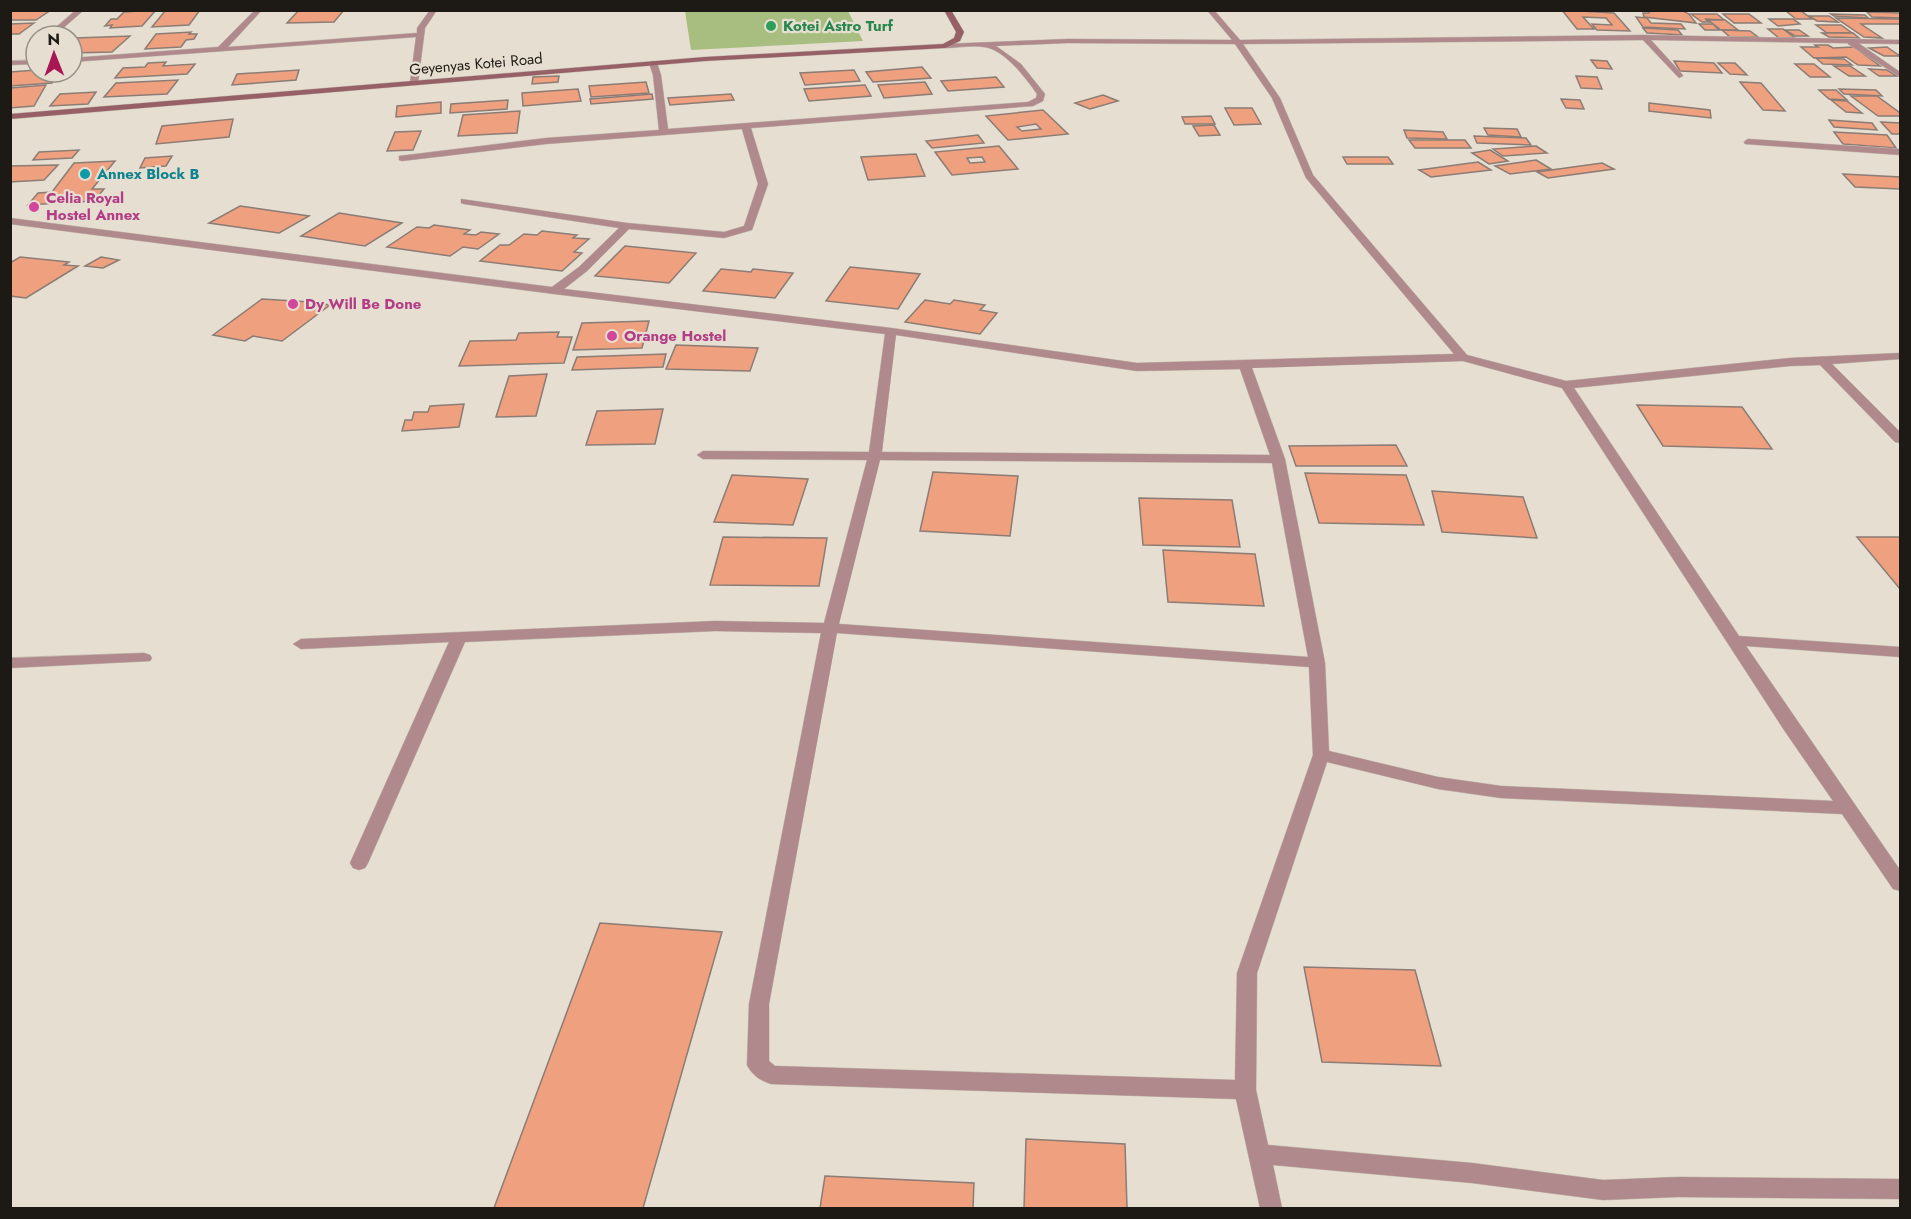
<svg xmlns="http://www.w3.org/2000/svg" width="1911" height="1219" viewBox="0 0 1911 1219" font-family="Jost,sans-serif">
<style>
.green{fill:#a8be80}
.building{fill:#efa07e;stroke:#8b7c76;stroke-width:1.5;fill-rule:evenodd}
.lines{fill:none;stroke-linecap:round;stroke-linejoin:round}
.lane-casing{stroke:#c2bbae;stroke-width:1}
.street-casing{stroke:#c2bbae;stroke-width:1}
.secondary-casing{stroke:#c2bbae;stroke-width:1}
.lane{fill:#b0898d;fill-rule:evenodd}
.street{fill:#b0898d;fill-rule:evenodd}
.secondary{fill:#966066;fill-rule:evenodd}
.leisure-dot{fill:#2e9e5b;stroke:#e6ded0;stroke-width:2}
.culture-dot{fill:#0f9aa8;stroke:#e6ded0;stroke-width:2}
.hotel-dot{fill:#d1479c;stroke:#e6ded0;stroke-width:2}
.labels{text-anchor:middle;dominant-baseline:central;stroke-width:4.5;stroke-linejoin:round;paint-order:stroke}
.far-leisure-label{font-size:15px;font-weight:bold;fill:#27864d;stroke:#e6ded0;text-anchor:start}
.far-street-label{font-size:15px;fill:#1d1a15;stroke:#e6ded0}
.far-culture-label{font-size:15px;font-weight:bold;fill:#0d838f;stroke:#e6ded0;text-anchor:start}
.far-hotel-label{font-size:15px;font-weight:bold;fill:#b23c85;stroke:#e6ded0;text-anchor:start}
</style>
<rect width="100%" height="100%" fill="#e6ded0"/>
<!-- green -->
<polygon class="green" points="685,11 848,11 863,41 691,50"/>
<!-- building -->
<g class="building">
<polygon points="10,10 51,10 36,20 10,20"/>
<polygon points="156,10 142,26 110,28 112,25 105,26 111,19 117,19 124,12"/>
<polygon points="200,10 189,25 152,27 165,11"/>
<polygon points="299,10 344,10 334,22 287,23"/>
<polygon points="1562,10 1614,13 1630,31 1597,30 1592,24 1612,25 1606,18 1583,17 1594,29 1577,29"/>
<polygon points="1650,11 1683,11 1689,14 1696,23 1644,17 1643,13 1649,13"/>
<polygon points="1786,11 1801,11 1812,19 1796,19"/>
<polygon points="1867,12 1900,13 1900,18 1872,17"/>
<polygon points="1691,14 1717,14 1724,20 1705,19 1710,22 1702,22"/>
<polygon points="1723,14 1749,14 1761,23 1734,23"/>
<polygon points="1831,14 1865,15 1868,18 1834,16"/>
<polygon points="1809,16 1829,16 1838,22 1817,21"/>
<polygon points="1636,17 1647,18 1651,23 1681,24 1685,29 1643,27"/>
<polygon points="1836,18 1900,19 1900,24 1861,24 1882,38 1864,37"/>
<polygon points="1769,19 1793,19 1800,24 1778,26"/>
<polygon points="1708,20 1725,20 1738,30 1721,30"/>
<polygon points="34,23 19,34 10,34 10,24"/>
<polygon points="1699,24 1713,24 1719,30 1705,30"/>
<polygon points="1816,25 1841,25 1852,33 1827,33"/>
<polygon points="1643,28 1678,30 1682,35 1647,33"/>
<polygon points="1768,29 1783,29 1795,38 1779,38"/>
<polygon points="1722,30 1750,31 1758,37 1730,37"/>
<polygon points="1785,30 1799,30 1808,36 1795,36"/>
<polygon points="191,32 189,34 197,34 194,39 186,40 181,47 145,49 156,34"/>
<polygon points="1822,33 1853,33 1859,38 1829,37"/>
<polygon points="130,36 112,52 72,53 72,48 75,45 72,45 72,40 75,38"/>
<polygon points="1815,45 1828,45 1833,48 1854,47 1880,66 1858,65 1846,57 1814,58 1801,47 1818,47"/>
<polygon points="1887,47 1900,56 1884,56 1869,48"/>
<polygon points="1816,58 1844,59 1852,65 1823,64"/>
<polygon points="1591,60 1607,61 1612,69 1597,68"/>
<polygon points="1674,61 1714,63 1722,73 1680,71"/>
<polygon points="166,62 163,66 195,64 187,74 115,78 123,68 145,67 148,63"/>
<polygon points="1718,63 1735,63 1747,75 1730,74"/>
<polygon points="1795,64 1814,64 1830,77 1810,77"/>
<polygon points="1834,66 1850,66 1865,76 1849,76"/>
<polygon points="922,67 931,78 873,82 866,72"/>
<polygon points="1869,69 1887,70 1897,76 1879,76"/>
<polygon points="36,70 36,72 61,72 52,83 10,86 10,72"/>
<polygon points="299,70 296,80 232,85 237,74"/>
<polygon points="854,70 860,81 805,85 800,73"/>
<polygon points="559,76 558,82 532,84 533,77"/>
<polygon points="1576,76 1597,77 1602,89 1581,88"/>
<polygon points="996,77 1004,87 948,91 941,81"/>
<polygon points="178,80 167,94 104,97 116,83"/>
<polygon points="646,82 649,93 591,97 589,86"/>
<polygon points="925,82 932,94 884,98 878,85"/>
<polygon points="1740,82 1761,83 1785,111 1763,110"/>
<polygon points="46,85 34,106 10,108 10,88"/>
<polygon points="865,85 871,96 809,101 804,89"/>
<polygon points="578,89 581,101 523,106 522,93"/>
<polygon points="1839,89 1876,90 1882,96 1844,94"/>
<polygon points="1819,90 1836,90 1847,100 1829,99"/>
<polygon points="96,92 88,104 50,106 60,94"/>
<polygon points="652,94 653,99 591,104 590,99"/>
<polygon points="731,94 734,100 670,105 668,98"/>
<polygon points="1103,95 1118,101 1090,109 1075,103"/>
<polygon points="1851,96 1877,96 1900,113 1900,116 1878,116"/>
<polygon points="1561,99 1580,100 1584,109 1566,108"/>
<polygon points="508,100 507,109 450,113 451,104"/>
<polygon points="1831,100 1847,101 1862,113 1846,112"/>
<polygon points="441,102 441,113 396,117 397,106"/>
<polygon points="1649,103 1710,110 1711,118 1649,111"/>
<polygon points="1225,108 1252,108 1261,124 1234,125"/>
<path d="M1043,110L1068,134L1008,140L986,116ZM1036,124L1041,129L1022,131L1017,127Z"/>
<polygon points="520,111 517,133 458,136 463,115"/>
<polygon points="1211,116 1215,124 1185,124 1182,117"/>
<polygon points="233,119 229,137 156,144 162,126"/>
<polygon points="1829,120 1872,123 1877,130 1834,127"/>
<polygon points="1881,122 1900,123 1900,134 1892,134"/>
<polygon points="1214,125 1220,135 1199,136 1193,126"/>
<polygon points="1484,128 1517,129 1521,137 1488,135"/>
<polygon points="1404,130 1443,132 1447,139 1407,138"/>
<polygon points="421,131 413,150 387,151 395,132"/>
<polygon points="1834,132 1887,135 1896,148 1843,144"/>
<polygon points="978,135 984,143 932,148 926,141"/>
<polygon points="1474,136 1526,138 1531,145 1477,143"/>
<polygon points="1409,140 1465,140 1471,148 1415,148"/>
<path d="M999,146L1018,169L952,175L935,152ZM982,157L985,162L970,163L967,158Z"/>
<polygon points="1536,146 1547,153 1503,156 1493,149"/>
<polygon points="79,150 72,158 33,160 39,152"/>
<polygon points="1490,150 1508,161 1489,164 1472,153"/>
<polygon points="916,154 925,176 868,180 861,157"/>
<polygon points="172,156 166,166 140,168 145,158"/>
<polygon points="1343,157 1388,157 1393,164 1347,164"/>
<polygon points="1536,160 1551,169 1510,174 1495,166"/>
<polygon points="115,161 92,189 104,189 94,201 28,205 38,193 52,192 74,163"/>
<polygon points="1478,162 1491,170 1431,177 1419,170"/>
<polygon points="1602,163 1614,169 1548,178 1537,172"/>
<polygon points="58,165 44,180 10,182 10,166"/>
<polygon points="1843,174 1900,177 1900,189 1855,187"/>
<polygon points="240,206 309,216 279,233 209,223"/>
<polygon points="339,213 402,223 365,246 301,236"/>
<polygon points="434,225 470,230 464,234 476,235 481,232 499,234 478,249 463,247 450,256 387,247 417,227 429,228"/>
<polygon points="542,231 577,235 573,238 589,239 574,252 582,253 562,271 480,261 500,245 509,245 524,234 537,235"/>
<polygon points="625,246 696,253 669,283 595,276"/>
<polygon points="20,257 69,262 64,265 78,266 26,298 10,296 10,263"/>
<polygon points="101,257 119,260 103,268 85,266"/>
<polygon points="850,267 920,274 898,309 826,301"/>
<polygon points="721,269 751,272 753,269 793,273 775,298 703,291"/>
<polygon points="262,299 311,302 330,305 282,341 253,336 245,341 213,335"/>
<polygon points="925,300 950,304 954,300 985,305 980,310 997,313 980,334 905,322"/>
<polygon points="649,321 642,348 573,350 582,323"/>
<polygon points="559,332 557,337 572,337 564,363 459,366 470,341 516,340 519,333"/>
<polygon points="676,345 758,348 750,371 666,369"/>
<polygon points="666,354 663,367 572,370 577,357"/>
<polygon points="547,374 536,416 496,417 509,376"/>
<polygon points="464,404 459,427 402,431 405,420 412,420 414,412 428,412 430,406"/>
<polygon points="1637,405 1742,407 1772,449 1663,446"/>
<polygon points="663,409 655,444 586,445 597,411"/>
<polygon points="1396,445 1407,466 1296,466 1289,446"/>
<polygon points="933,472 1018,476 1010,536 920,531"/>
<polygon points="1305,473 1406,475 1424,525 1319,523"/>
<polygon points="732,475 808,479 793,525 714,522"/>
<polygon points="1432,491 1523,497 1537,538 1442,532"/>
<polygon points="1139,498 1232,500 1240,547 1143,545"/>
<polygon points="723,537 827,538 819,586 710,585"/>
<polygon points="1857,537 1900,537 1900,589"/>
<polygon points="1163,550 1255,554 1264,606 1168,602"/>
<polygon points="600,923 722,932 643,1208 494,1208"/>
<polygon points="1304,967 1415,970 1441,1066 1322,1062"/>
<polygon points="1026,1139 1125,1144 1127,1208 1024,1208"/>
<polygon points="825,1176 974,1183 973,1208 820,1208"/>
</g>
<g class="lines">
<defs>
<polygon id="lane" points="1848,40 1854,40 1900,72 1900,77 1848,44"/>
<g id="street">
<polygon points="76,10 84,10 54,36 46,36"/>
<polygon points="255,10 262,10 228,47 417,33 417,28 430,10 437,10 425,28 418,83 414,85 410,83 416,37 72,62 72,58 218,47"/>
<path d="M1207,10H1214L1240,40L1644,35L1900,40V44L1651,40L1682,74L1683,76L1679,78L1643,40L1243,44L1280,98L1313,175L1467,355L1566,381L1790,358L1900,353V359L1832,364L1900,432V443L1895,442L1820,365L1790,366L1574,388L1739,636L1900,647V657L1746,646L1900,870V891L1893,889L1842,814L1501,798L1438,789L1327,762L1257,973L1256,1090L1268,1145L1472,1163L1603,1180L1678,1177L1900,1179V1199L1678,1197L1603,1200L1472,1183L1273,1165L1282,1208H1260L1236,1099L771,1084C761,1081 752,1075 747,1065L749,1004L821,633L715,631L465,642L368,863L365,868L359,870L353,868L350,863L449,642L301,649L293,644L301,639L715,621L824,623L867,460L703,459L697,455L703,451L869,452L885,334L554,294L10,224V218L552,287L579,267L619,228L464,204L461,203V199L627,223L724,232L744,226L758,184L742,129L546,144L402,161L399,160V156L546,138L659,130L653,75L649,63L653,61L657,63L661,75L668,129L1028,102L1036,98L1037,94C1026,78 1004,49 984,47C972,45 957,48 945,48L941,46L945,44L1068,39L1232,40ZM1068,43L1235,44L1272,98L1306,178L1454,354L1137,363L891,328L564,289L587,271L629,229L724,238L752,230L768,184L751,128L1033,106L1043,101L1045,94L1021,64L996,46ZM896,335L1137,371L1240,369L1270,455L882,452ZM1463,361L1562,388L1784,730L1833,801L1501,786L1438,777L1329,751L1325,663L1285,459L1252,368ZM880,460L1272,463L1308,657L839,624ZM837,633L1309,667L1313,755L1237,973L1235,1080L775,1066L769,1061V1004Z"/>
<polygon points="36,60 36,64 10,65 10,61"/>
<polygon points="1748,139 1900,149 1900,155 1745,144 1744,142"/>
<polygon points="144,653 150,655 152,658 150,661 10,668 10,658"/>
</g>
<polygon id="secondary" points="944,10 951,10 964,32 960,41 945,48 705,61 10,119 10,114 705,57 943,44 954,38 956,32"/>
</defs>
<!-- lane casing -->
<use href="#lane" class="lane-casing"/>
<!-- street casing -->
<use href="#street" class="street-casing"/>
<!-- secondary casing -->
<use href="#secondary" class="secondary-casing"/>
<!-- lane -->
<use href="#lane" class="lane"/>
<!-- street -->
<use href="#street" class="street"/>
<!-- secondary -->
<use href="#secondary" class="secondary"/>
</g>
<!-- markers -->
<circle class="leisure-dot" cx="771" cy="26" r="6"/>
<circle class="culture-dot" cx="85" cy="174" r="6"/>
<g class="hotel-dot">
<circle cx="34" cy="207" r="6"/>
<circle cx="293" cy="304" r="6"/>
<circle cx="612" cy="336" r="6"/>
</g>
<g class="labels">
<!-- far-leisure labels -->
<g class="far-leisure-label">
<text x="783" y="26">Kotei Astro Turf</text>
</g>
<!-- far-street labels -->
<g class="far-street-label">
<text transform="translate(476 64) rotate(-5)">Geyenyas Kotei Road</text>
</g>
<!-- far-culture labels -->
<g class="far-culture-label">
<text x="97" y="174">Annex Block B</text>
</g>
<!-- far-hotel labels -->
<g class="far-hotel-label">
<text x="46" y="198">Celia Royal<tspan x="46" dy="17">Hostel Annex</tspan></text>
<text x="305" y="304">Dy Will Be Done</text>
<text x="624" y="336">Orange Hostel</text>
</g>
</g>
<!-- border -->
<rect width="1911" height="1219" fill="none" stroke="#1d1a15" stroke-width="24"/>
<!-- north arrow -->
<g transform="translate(54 54) rotate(359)"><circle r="28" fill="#e6ded0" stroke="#969085" stroke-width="1.5"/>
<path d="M0-4.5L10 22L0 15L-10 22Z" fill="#a81753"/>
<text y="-9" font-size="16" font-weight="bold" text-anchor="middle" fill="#1d1a15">N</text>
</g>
</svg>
